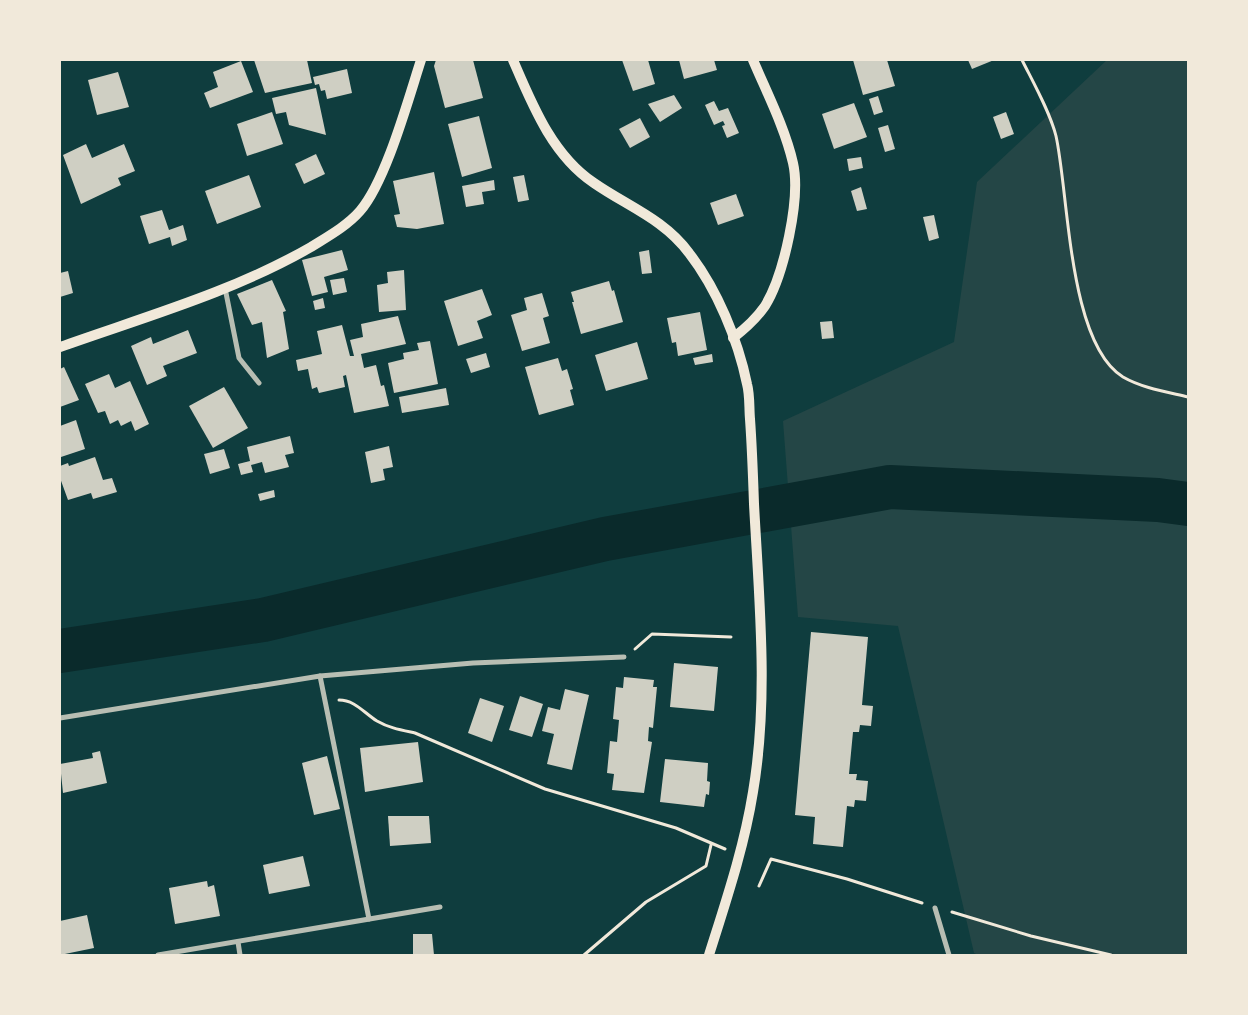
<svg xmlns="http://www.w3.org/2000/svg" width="1248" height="1015" viewBox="0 0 1248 1015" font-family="'Fira Sans',sans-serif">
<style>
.green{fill:#244646}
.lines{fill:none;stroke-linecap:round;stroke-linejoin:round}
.river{stroke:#0a2a2b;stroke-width:44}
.building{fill:#cfcfc3}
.path{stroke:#f1e9da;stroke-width:3}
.minor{stroke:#b8beb3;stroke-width:5}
.secondary{stroke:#f1e9da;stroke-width:10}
</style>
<rect width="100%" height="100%" fill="#0f3d3e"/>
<!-- green -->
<polygon class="green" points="1107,60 1188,60 1188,955 978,955 974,953 898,626 798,617 783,421 954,342 977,182"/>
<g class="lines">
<!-- river -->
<polyline class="river" points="60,651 263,620 605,539 890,487 1158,500 1188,504"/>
</g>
<!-- building -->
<g class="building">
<polygon points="254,60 307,60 312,83 265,93"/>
<polygon points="436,60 473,60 483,98 445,108 434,66"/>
<polygon points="622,60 648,60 655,84 633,91"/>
<polygon points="679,60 714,60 717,70 684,79"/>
<polygon points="853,60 887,60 895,86 863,95"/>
<polygon points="968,60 994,60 972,69"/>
<polygon points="241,61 253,92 210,108 204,93 218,87 213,72"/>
<polygon points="347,69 352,93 327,99 325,90 321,91 319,84 315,85 313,77"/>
<polygon points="118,72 129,107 97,115 88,80"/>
<polygon points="316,88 326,135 289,125 286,112 276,114 272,98"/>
<polygon points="674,95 682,108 660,122 648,104"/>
<polygon points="878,96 883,112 874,115 869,99"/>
<polygon points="714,101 719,111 728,108 739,133 727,138 722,126 725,125 723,121 714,125 705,105"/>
<polygon points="854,103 867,137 834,149 822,114"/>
<polygon points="272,112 283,144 247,156 237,124"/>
<polygon points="1006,112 1014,134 1001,139 993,117"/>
<polygon points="479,116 492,168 462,177 448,124"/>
<polygon points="640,118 650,137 630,148 619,129"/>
<polygon points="888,125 895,149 885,152 878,128"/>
<polygon points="86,144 92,158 124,144 135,171 118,178 121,185 81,204 63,155"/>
<polygon points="316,154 325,174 304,184 295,164"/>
<polygon points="861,157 863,168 849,171 847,159"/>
<polygon points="434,172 444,224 417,229 397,227 394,215 400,214 393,181"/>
<polygon points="249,175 261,207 217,224 205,191"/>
<polygon points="524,175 529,200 518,202 513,177"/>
<polygon points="494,180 495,190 482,192 484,204 466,207 462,186"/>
<polygon points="861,187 867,209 857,211 851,191"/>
<polygon points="736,194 744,216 718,225 710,203"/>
<polygon points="162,210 169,230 183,225 187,240 172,246 170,237 149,244 140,216"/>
<polygon points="934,215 939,238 929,241 923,217"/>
<polygon points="342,250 348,270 324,277 328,292 312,296 302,260"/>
<polygon points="649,250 652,273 642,274 639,252"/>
<polygon points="404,270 406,310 379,312 377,285 388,283 387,272"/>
<polygon points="68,271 73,293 60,297 60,273"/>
<polygon points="344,278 347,292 333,295 330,280"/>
<polygon points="272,280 286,311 283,312 289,349 267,358 262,322 252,325 237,294"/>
<polygon points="609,281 612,291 614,290 623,322 581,334 572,302 574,302 571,292"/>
<polygon points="482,289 492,315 477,321 483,338 458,346 444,301"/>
<polygon points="542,293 549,316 543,318 550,343 522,351 511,315 527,310 524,298"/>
<polygon points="323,298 325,308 315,310 313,301"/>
<polygon points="700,312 707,350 678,356 676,342 672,343 667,318"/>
<polygon points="398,316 406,344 361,354 364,368 376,365 381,386 384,385 389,406 354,413 346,375 343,376 345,387 319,393 317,387 312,389 308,369 298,371 296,360 322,354 317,331 342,325 350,356 354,356 350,340 363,337 361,324"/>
<polygon points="832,321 834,338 822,339 820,322"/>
<polygon points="188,330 197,353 163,366 167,376 147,385 131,346 151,337 153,344"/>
<polygon points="430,341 438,384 394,393 388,363 404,359 403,353 419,350 417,343"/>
<polygon points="637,342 648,379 606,391 595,355"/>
<polygon points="486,353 490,367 471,373 466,359"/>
<polygon points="712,354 713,362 695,365 693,358"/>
<polygon points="558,358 562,371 567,369 573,389 570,390 574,405 539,415 525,367"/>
<polygon points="64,367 79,400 60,407 60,369"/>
<polygon points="109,374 115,388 130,381 149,424 135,431 131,421 121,426 118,420 110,424 105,411 98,413 85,384"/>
<polygon points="224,387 248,428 213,448 189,406"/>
<polygon points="446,388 449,405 402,413 399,397"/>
<polygon points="76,420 85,449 61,457 60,426"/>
<polygon points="290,436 294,453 285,455 289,467 265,473 262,462 251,465 253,472 241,475 238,464 250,461 247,447"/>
<polygon points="389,446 393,467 383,469 385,480 371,483 365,452"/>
<polygon points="224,449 230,468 210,474 204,454"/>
<polygon points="95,457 103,480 112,478 117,492 93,499 91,493 68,500 60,478 60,466 68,463 69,466"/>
<polygon points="274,490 275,497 260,501 258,494"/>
<polygon points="811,632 868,637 862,705 873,706 871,726 860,725 859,732 853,732 849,774 857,774 856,780 868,781 866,801 855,800 854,807 847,806 843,847 813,844 815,817 795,815"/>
<polygon points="674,663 718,667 714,711 670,707"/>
<polygon points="624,677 654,680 653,687 657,687 653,728 649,727 648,741 652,742 644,793 612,790 614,774 607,773 610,741 617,742 619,720 613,719 616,687 623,688"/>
<polygon points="565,689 589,695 572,770 547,764 554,734 542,731 548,707 560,710"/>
<polygon points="520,696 543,704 532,737 509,730"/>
<polygon points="480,698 504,706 492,742 468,733"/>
<polygon points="418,742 423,782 365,792 360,748"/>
<polygon points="100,751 107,783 63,793 60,764 93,758 92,753"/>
<polygon points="327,756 340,809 314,815 302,763"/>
<polygon points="665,759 708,763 707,781 710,782 709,795 706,794 704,807 660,802"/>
<polygon points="388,816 429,816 431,843 390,846"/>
<polygon points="303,856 310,886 269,894 263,865"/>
<polygon points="207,881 208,887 214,885 220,916 175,924 169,888"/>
<polygon points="87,915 94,948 60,955 60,921"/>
<polygon points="413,934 432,934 434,955 413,955"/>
</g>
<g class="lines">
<!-- path -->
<g class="path">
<path d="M1022,60C1033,82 1050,112 1056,136C1069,195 1068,343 1123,377C1142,388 1167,392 1188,397"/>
<polyline points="635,649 652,634 731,637"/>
<path d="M339,700C355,700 364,713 377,721C389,728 401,730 415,733L545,789L676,828L725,849"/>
<polyline points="759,886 771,859 847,879 922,903"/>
<polyline points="952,912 1031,936 1111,955"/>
<polyline points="584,955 646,902 706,866 711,845"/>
</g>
<!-- minor -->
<g class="minor">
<polyline points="225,288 239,358 259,383"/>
<polyline points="320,676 369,919"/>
<polyline points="60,718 320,676 473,663 624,657"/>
<polyline points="935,908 949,955"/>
<polyline points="238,942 240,955"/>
<polyline points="158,955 440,907"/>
</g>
<!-- secondary -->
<g class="secondary">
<path d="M513,60C532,104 552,155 594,183C627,206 664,219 689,253C717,289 738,340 747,384C750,395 749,408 750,419C752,447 753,475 754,504C759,599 769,698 753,792C744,848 726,901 709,955"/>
<path d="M733,338C746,328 756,319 765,306C784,275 801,198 793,163C785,128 767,93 753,60"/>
<path d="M60,347C144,317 233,292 311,247C327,237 347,226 360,211C386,181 408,100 421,60"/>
</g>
</g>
<!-- border -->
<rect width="1248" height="1015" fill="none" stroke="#f1e9da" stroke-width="122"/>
</svg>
